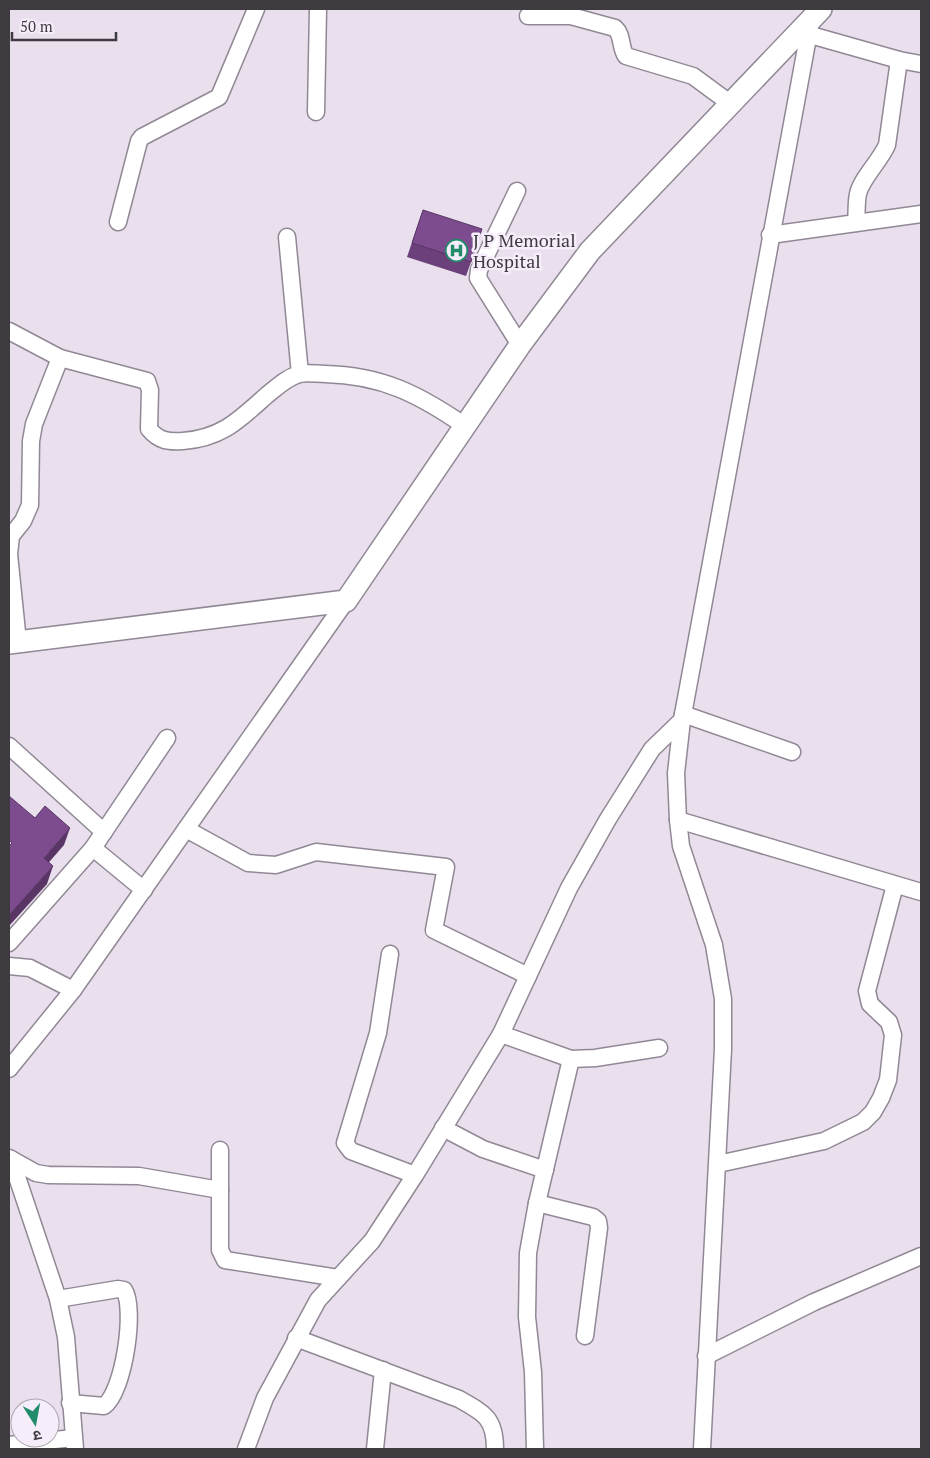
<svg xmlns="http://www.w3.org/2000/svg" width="930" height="1458" viewBox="0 0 930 1458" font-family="'PT Serif','Noto Sans Devanagari',serif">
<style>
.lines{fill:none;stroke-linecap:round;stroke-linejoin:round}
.minor-casing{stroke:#918895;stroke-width:19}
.major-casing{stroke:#918895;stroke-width:24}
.minor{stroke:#fff;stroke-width:16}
.major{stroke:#fff;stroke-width:21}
.wall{fill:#6c417b}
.shaded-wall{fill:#583564}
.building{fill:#7d4c8f;stroke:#583564}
.labels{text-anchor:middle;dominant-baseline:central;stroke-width:5;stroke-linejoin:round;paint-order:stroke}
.poi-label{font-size:18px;fill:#3e3b40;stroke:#f6edfa;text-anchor:start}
</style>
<rect width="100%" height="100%" fill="#e9dfed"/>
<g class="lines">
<defs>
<g id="minor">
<path d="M528,16H571L615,28C623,35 620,48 626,56L693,76L731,104"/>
<polyline points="807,34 899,60 921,64"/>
<polyline points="316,112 318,9"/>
<polyline points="517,191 479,270 478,278 520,345"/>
<polyline points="118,222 139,141 142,137 219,97 256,9"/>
<path d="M856,223C857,214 856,203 858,194C861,179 880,161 887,145L899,60"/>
<polyline points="770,235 921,214"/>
<polyline points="287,237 300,374"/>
<path d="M9,331L60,358L147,381L150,390L149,429C159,441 168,442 183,441C222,438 239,420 267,395C277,387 286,378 299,374C306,372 317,374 325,374C382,375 420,395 465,426"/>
<polyline points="18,642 9,554 11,536 23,521 30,505 31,441 34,424 60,358"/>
<polyline points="683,714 792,752"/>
<polyline points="9,746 104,832"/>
<polyline points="678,820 921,892"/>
<polyline points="186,829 248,863 276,865 316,852 446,867 434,930 528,976"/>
<polyline points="93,848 144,890"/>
<polyline points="9,943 93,848 167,738"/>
<polyline points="390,954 378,1033 345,1143 351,1151 415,1175"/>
<polyline points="9,966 30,968 73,990"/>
<polyline points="501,1034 571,1059 595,1058 659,1048"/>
<polyline points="9,1069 73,990 346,601"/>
<polyline points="443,1128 483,1149 545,1170"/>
<polyline points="220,1150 220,1250 225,1260 338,1278"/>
<polyline points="9,1158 36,1173 48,1175 139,1176 220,1190"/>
<polyline points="11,1159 58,1299 66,1337 75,1449"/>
<polyline points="718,1164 824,1141 863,1122 873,1112 881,1098 888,1080 893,1035 889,1022 870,1004 867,991 895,885"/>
<polyline points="537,1203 593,1217 598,1221 599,1228 585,1336"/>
<path d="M58,1299L118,1289L124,1290C136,1308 124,1392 104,1406L70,1403"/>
<path d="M296,1338L459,1399C484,1413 495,1418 495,1449"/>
<polyline points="706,1356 814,1302 921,1256"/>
<polyline points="9,1445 73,1438"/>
<polyline points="246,1449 265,1398 318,1300 372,1241 415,1175 501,1034 569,888 608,819 652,749 682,720"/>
<polyline points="375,1449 383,1370"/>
<polyline points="535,1449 533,1372 527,1317 528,1253 537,1203 571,1059"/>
<polyline points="702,1449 723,1049 723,999 714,945 681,846 678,820 676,773 682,720 811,21"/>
</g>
<polyline id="major" points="9,643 346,601 520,345 590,251 821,9"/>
</defs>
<!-- minor casing -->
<use href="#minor" class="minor-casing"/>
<!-- major casing -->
<use href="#major" class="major-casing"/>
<!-- minor -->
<use href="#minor" class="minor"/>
<!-- major -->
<use href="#major" class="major"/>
</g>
<!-- wall -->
<polygon class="wall" points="423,210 471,262 466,276 407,257"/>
<!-- shaded-wall -->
<g class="shaded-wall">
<polygon points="70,828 64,845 37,876 44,858"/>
<polygon points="53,866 47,884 9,926 9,915"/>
</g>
<!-- building -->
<g class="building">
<polygon points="423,210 482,229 471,262 412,243"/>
<polygon points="9,796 35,818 45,806 70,828 44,858 53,866 9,915 9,846 12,843 9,840"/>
</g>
<!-- icons -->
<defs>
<symbol id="hospital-ring" viewBox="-11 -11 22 22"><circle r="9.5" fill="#f6edfa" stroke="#218c69" stroke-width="1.5"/><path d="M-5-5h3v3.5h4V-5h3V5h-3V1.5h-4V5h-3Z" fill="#218c69"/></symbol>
</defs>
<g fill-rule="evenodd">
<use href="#hospital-ring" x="444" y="238" width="25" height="25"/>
</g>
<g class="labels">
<!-- poi labels -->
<g class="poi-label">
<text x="473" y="240">J P Memorial<tspan x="473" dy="21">Hospital</tspan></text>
</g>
</g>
<!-- border -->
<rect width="930" height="1458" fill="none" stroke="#3e3b40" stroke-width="20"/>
<!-- north arrow -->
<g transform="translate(35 1423) rotate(169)"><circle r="24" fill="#f6edfa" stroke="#aca6b0"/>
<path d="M0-4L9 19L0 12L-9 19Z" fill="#218c69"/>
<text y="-8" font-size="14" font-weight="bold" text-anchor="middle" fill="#3e3b40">उ</text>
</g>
<!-- scale -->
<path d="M12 32v8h104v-8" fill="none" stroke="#3e3b40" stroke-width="2.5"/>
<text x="20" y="32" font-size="15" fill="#3e3b40" stroke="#f6edfa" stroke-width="4" paint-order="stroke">50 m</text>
</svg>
